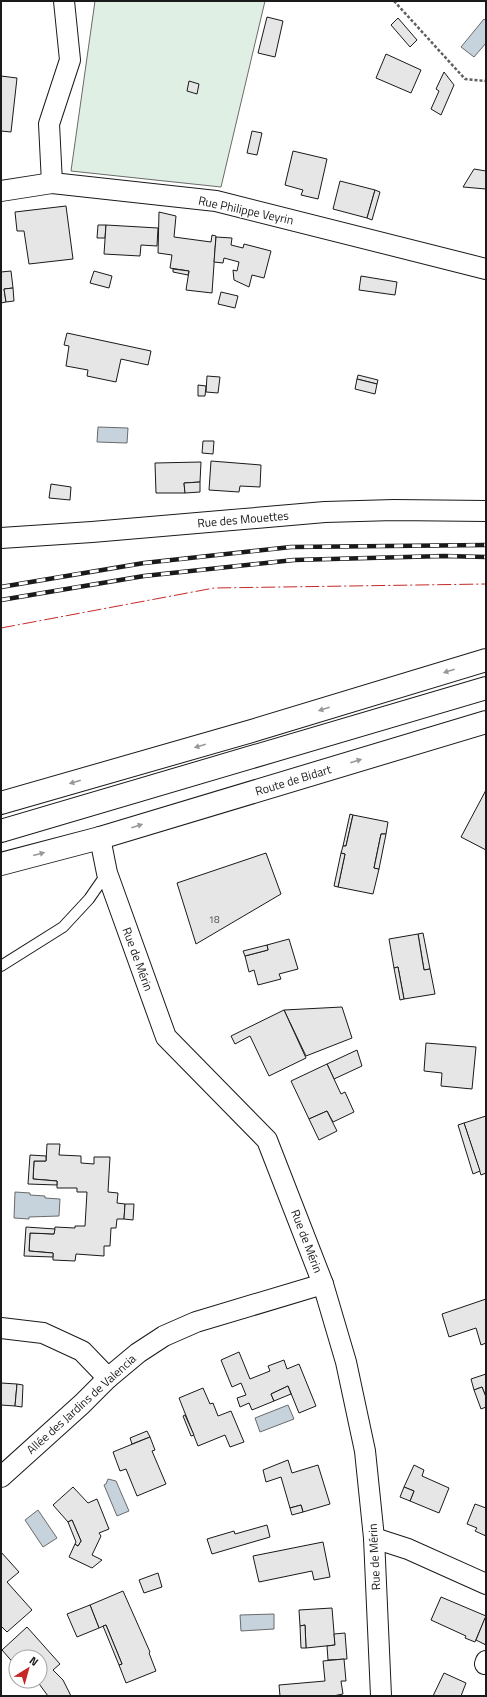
<svg xmlns="http://www.w3.org/2000/svg" width="487" height="1697" viewBox="0 0 487 1697" font-family="'Titillium Web',sans-serif">
<style>
.green{fill:#e0efe3;stroke:#6a6a6a}
.water{fill:#c6d2dc;stroke:#6a6a6a}
.building{fill:#e6e6e6;stroke:#1a1a1a}
.lines{fill:none;stroke-linecap:round;stroke-linejoin:round}
.service-casing{stroke:#1a1a1a;stroke-width:12}
.minor-casing{stroke:#1a1a1a;stroke-width:22}
.secondary-casing{stroke:#1a1a1a;stroke-width:24}
.primary-casing{stroke:#1a1a1a;stroke-width:24}
.path{stroke:#5f5f5f;stroke-width:2.5;stroke-dasharray:3 2;stroke-linecap:butt}
.service{stroke:#fff;stroke-width:10}
.minor{stroke:#fff;stroke-width:20}
.secondary{stroke:#fff;stroke-width:22}
.primary{stroke:#fff;stroke-width:22}
.rail-casing{stroke:#1a1a1a;stroke-width:4.5}
.rail{stroke:#fff;stroke-width:3;stroke-dasharray:9;stroke-linecap:butt}
.power{stroke:#c62828;stroke-width:1;stroke-dasharray:14 3 2 3;stroke-linecap:butt}
.oneway{fill:#989898}
.labels{text-anchor:middle;dominant-baseline:central;stroke-width:3;stroke-linejoin:round;paint-order:stroke}
.number-label{font-size:10px;fill:#4d4d4d}
.street-label{font-size:12px;fill:#1a1a1a;stroke:#fff}
</style>
<rect width="100%" height="100%" fill="#fff"/>
<!-- green -->
<polygon class="green" points="95,1 265,1 221,187 71,171"/>
<!-- water -->
<g class="water">
<polygon points="484,19 486,21 486,43 474,57 461,47"/>
<polygon points="98,427 128,428 127,443 97,442"/>
<polygon points="15,1192 30,1193 30,1195 45,1196 45,1198 60,1199 59,1216 29,1217 29,1219 14,1218"/>
<polygon points="288,1405 294,1419 260,1432 255,1418"/>
<polygon points="108,1479 116,1481 129,1511 117,1516 104,1485 106,1484"/>
<polygon points="38,1510 57,1538 43,1547 25,1520"/>
<polygon points="274,1614 274,1629 241,1631 240,1615"/>
</g>
<!-- building -->
<g class="building">
<polygon points="267,17 283,21 275,57 258,53"/>
<polygon points="398,18 417,40 410,47 391,25"/>
<polygon points="386,54 421,70 411,93 376,78"/>
<polygon points="444,72 454,85 441,115 431,109 439,91 436,89"/>
<polygon points="1,76 17,78 11,132 1,131"/>
<polygon points="189,81 199,84 197,94 187,91"/>
<polygon points="252,131 262,133 257,155 247,153"/>
<polygon points="293,151 327,159 318,199 301,195 303,190 285,185"/>
<polygon points="474,169 486,171 486,189 463,187"/>
<polygon points="340,181 375,190 367,218 333,209"/>
<polygon points="375,190 380,192 372,220 367,218"/>
<polygon points="66,206 73,259 29,264 24,231 17,231 15,212"/>
<polygon points="159,212 176,216 174,237 211,242 212,235 216,236 212,293 186,290 189,271 170,268 172,255 158,253"/>
<polygon points="98,225 106,225 105,238 97,238"/>
<polygon points="106,225 158,228 157,246 141,245 140,256 104,254"/>
<polygon points="216,237 232,238 231,245 243,248 244,244 271,251 264,278 252,275 249,287 234,280 233,270 237,271 239,262 224,258 223,263 214,262"/>
<polygon points="173,269 189,271 188,275 173,272"/>
<polygon points="11,271 13,288 4,289 6,302 1,303 1,272"/>
<polygon points="94,271 112,276 109,288 90,283"/>
<polygon points="361,276 397,282 395,295 359,290"/>
<polygon points="13,288 14,301 6,302 4,289"/>
<polygon points="221,292 238,296 235,308 218,304"/>
<polygon points="67,333 151,351 148,365 121,359 116,382 87,376 88,370 66,366 69,346 64,345"/>
<polygon points="358,375 378,380 377,384 357,379"/>
<polygon points="207,376 220,377 218,393 206,392"/>
<polygon points="357,379 377,384 375,394 355,389"/>
<polygon points="198,385 206,386 205,396 198,396"/>
<polygon points="203,441 214,441 213,454 202,453"/>
<polygon points="211,461 261,465 260,487 240,486 239,492 209,490"/>
<polygon points="201,462 200,482 184,483 185,493 156,493 155,463"/>
<polygon points="200,482 200,492 185,493 184,483"/>
<polygon points="51,484 71,487 70,500 49,498"/>
<polygon points="486,790 486,850 461,837"/>
<polygon points="350,814 353,815 346,846 343,846"/>
<polygon points="353,815 388,822 386,834 381,834 374,868 379,869 373,894 338,887 345,854 341,853 343,846 346,846"/>
<polygon points="381,834 386,834 379,869 374,868"/>
<polygon points="266,853 281,894 196,944 177,883"/>
<polygon points="341,853 345,854 338,887 334,886"/>
<polygon points="423,933 430,969 424,970 418,934"/>
<polygon points="418,934 424,970 430,969 435,994 404,999 398,967 394,968 389,939"/>
<polygon points="289,939 298,969 279,974 281,979 258,985 254,970 249,972 245,956 268,950 267,945"/>
<polygon points="267,945 268,950 245,956 243,951"/>
<polygon points="398,967 404,999 400,1000 394,968"/>
<polygon points="342,1007 352,1038 306,1056 284,1010"/>
<polygon points="284,1010 306,1058 269,1076 250,1036 235,1044 231,1036"/>
<polygon points="426,1043 476,1047 472,1089 441,1086 442,1073 424,1071"/>
<polygon points="357,1050 362,1066 334,1079 327,1064"/>
<polygon points="327,1064 341,1094 345,1092 354,1112 333,1122 327,1111 309,1119 291,1081"/>
<polygon points="327,1111 337,1131 319,1140 309,1119"/>
<polygon points="486,1116 486,1173 481,1175 464,1123"/>
<polygon points="464,1123 480,1171 473,1174 458,1125"/>
<polygon points="47,1144 60,1144 59,1155 81,1156 81,1163 94,1164 94,1157 110,1157 108,1192 118,1193 117,1203 125,1204 124,1219 117,1219 116,1228 111,1228 110,1246 104,1246 104,1256 76,1254 75,1261 53,1260 53,1253 29,1251 30,1233 54,1234 55,1227 75,1228 75,1226 85,1226 87,1192 77,1192 77,1188 57,1188 57,1181 33,1179 34,1161 46,1161"/>
<polygon points="30,1155 46,1156 46,1161 34,1161 33,1179 57,1181 57,1185 28,1184"/>
<polygon points="125,1204 134,1204 133,1220 124,1219"/>
<polygon points="26,1227 55,1229 54,1234 30,1233 29,1251 53,1253 53,1257 24,1256"/>
<polygon points="486,1299 486,1343 481,1345 476,1328 449,1337 442,1314"/>
<polygon points="239,1352 250,1379 270,1371 268,1366 284,1360 287,1369 299,1364 316,1406 299,1413 288,1386 271,1394 274,1401 252,1410 249,1403 240,1407 237,1398 246,1395 241,1383 232,1387 221,1360"/>
<polygon points="486,1374 486,1397 482,1387 474,1390 471,1379"/>
<polygon points="1,1383 17,1384 15,1406 1,1405"/>
<polygon points="17,1384 23,1385 22,1407 15,1406"/>
<polygon points="288,1386 291,1394 274,1401 271,1394"/>
<polygon points="482,1387 486,1397 486,1407 481,1409 474,1390"/>
<polygon points="203,1388 210,1404 213,1403 218,1416 231,1411 244,1442 230,1447 225,1435 198,1446 179,1398"/>
<polygon points="185,1415 194,1435 191,1436 183,1416"/>
<polygon points="147,1431 150,1437 132,1444 130,1438"/>
<polygon points="150,1437 155,1450 152,1451 166,1484 137,1496 126,1469 120,1471 113,1452"/>
<polygon points="288,1460 292,1473 318,1465 330,1504 303,1512 301,1505 290,1508 281,1477 266,1482 263,1470"/>
<polygon points="414,1465 424,1470 422,1476 449,1488 439,1513 410,1501 414,1491 404,1487"/>
<polygon points="73,1487 88,1503 97,1499 109,1529 99,1533 101,1536 92,1555 102,1560 92,1568 69,1557 75,1544 78,1546 81,1541 72,1520 68,1522 53,1505"/>
<polygon points="404,1487 414,1491 410,1501 400,1497"/>
<polygon points="475,1504 486,1508 486,1536 475,1531 477,1528 467,1524"/>
<polygon points="301,1505 303,1512 292,1515 290,1508"/>
<polygon points="72,1520 81,1541 78,1546 75,1544 76,1542 68,1522"/>
<polygon points="267,1525 270,1537 212,1554 207,1539 234,1531 235,1534"/>
<polygon points="323,1542 330,1577 314,1580 312,1571 259,1582 253,1556"/>
<polygon points="1,1552 19,1572 7,1582 32,1610 7,1632 1,1626"/>
<polygon points="158,1573 162,1587 144,1593 139,1580"/>
<polygon points="123,1591 150,1652 149,1653 156,1671 126,1683 119,1665 122,1664 106,1625 99,1628 90,1605"/>
<polygon points="441,1597 486,1616 475,1642 465,1638 466,1636 431,1620"/>
<polygon points="90,1605 99,1628 77,1637 67,1614"/>
<polygon points="332,1608 335,1645 306,1648 305,1625 300,1626 299,1610"/>
<polygon points="485,1618 486,1619 486,1645 476,1640"/>
<polygon points="106,1625 122,1664 119,1665 103,1626"/>
<polygon points="305,1625 306,1648 301,1648 300,1626"/>
<polygon points="27,1627 60,1664 53,1670 63,1680 71,1696 48,1696 37,1681 40,1681 40,1657 16,1657 16,1666 2,1650"/>
<polygon points="345,1633 347,1659 328,1660 327,1646 335,1645 334,1634"/>
<polygon points="344,1659 346,1681 341,1681 343,1694 333,1696 280,1696 279,1685 325,1681 323,1661"/>
<polygon points="444,1673 466,1683 461,1696 433,1696"/>
</g>
<g class="lines">
<defs>
<polyline id="service" points="1,966 63,927 89,899 107,873"/>
<g id="minor">
<polyline points="52,183 49,124 70,60 64,1"/>
<polyline points="1,191 52,183 216,201 486,269"/>
<polyline points="1,538 92,532 325,512 394,510 486,511"/>
<polyline points="100,838 107,873 166,1037 267,1140 323,1284 346,1362 365,1451 374,1538 381,1696"/>
<polyline points="1,1328 43,1333 82,1351 108,1378"/>
<polyline points="1,1477 82,1404 108,1378 138,1353 164,1336 196,1322 323,1284"/>
<polyline points="374,1538 408,1549 486,1584"/>
<polyline points="485,1664 486,1661"/>
</g>
<polyline id="secondary" points="100,838 486,722"/>
<g id="primary">
<polyline points="1,803 255,730 486,660"/>
<polyline points="1,831 486,688"/>
<polyline points="1,864 100,838"/>
</g>
</defs>
<!-- service casing -->
<use href="#service" class="service-casing"/>
<!-- minor casing -->
<use href="#minor" class="minor-casing"/>
<!-- secondary casing -->
<use href="#secondary" class="secondary-casing"/>
<!-- primary casing -->
<use href="#primary" class="primary-casing"/>
<!-- path -->
<polyline class="path" points="394,1 465,79 486,81"/>
<!-- service -->
<use href="#service" class="service"/>
<!-- minor -->
<use href="#minor" class="minor"/>
<!-- secondary -->
<use href="#secondary" class="secondary"/>
<!-- primary -->
<use href="#primary" class="primary"/>
<defs>
<g id="rail">
<polyline points="1,587 144,563 291,547 486,545"/>
<polyline points="1,600 144,576 294,560 444,556 486,557"/>
</g>
</defs>
<!-- rail casing -->
<use href="#rail" class="rail-casing"/>
<!-- rail -->
<use href="#rail" class="rail"/>
<!-- power -->
<polyline class="power" points="1,628 214,588 486,584"/>
</g>
<!-- one-way arrows -->
<defs><path id="oneway-solid" d="M-6-.8H1V-3.2L6.5 0L1 3.2V.8H-6Z"/></defs>
<g class="oneway">
<use href="#oneway-solid" transform="translate(449 671) rotate(163)"/>
<use href="#oneway-solid" transform="translate(324 709) rotate(163)"/>
<use href="#oneway-solid" transform="translate(200 746) rotate(164)"/>
<use href="#oneway-solid" transform="translate(356 761) rotate(-17)"/>
<use href="#oneway-solid" transform="translate(75 782) rotate(164)"/>
<use href="#oneway-solid" transform="translate(137 826) rotate(-17)"/>
<use href="#oneway-solid" transform="translate(39 854) rotate(-15)"/>
</g>
<g class="labels">
<!-- number labels -->
<g class="number-label">
<text x="214" y="919">18</text>
</g>
<!-- street labels -->
<g class="street-label">
<text transform="translate(246 210) rotate(12)">Rue Philippe Veyrin</text>
<text transform="translate(243 519) rotate(-5)">Rue des Mouettes</text>
<text transform="translate(293 780) rotate(-17)">Route de Bidart</text>
<text transform="translate(138 959) rotate(70)">Rue de Mérin</text>
<text transform="translate(307 1241) rotate(69)">Rue de Mérin</text>
<text transform="translate(81 1404) rotate(-42)">Allée des Jardins de Valencia</text>
<text transform="translate(374 1557) rotate(-93)">Rue de Mérin</text>
</g>
</g>
<!-- border -->
<rect width="487" height="1697" fill="none" stroke="#1a1a1a" stroke-width="4"/>
<!-- north arrow -->
<g transform="translate(28 1669) rotate(37)"><circle r="19" fill="#ffffff" stroke="#a3a3a3"/>
<path d="M0-3L7 15L0 10L-7 15Z" fill="#c62828"/>
<text y="-6" font-size="11" font-weight="bold" text-anchor="middle" fill="#1a1a1a">N</text>
</g>
</svg>
